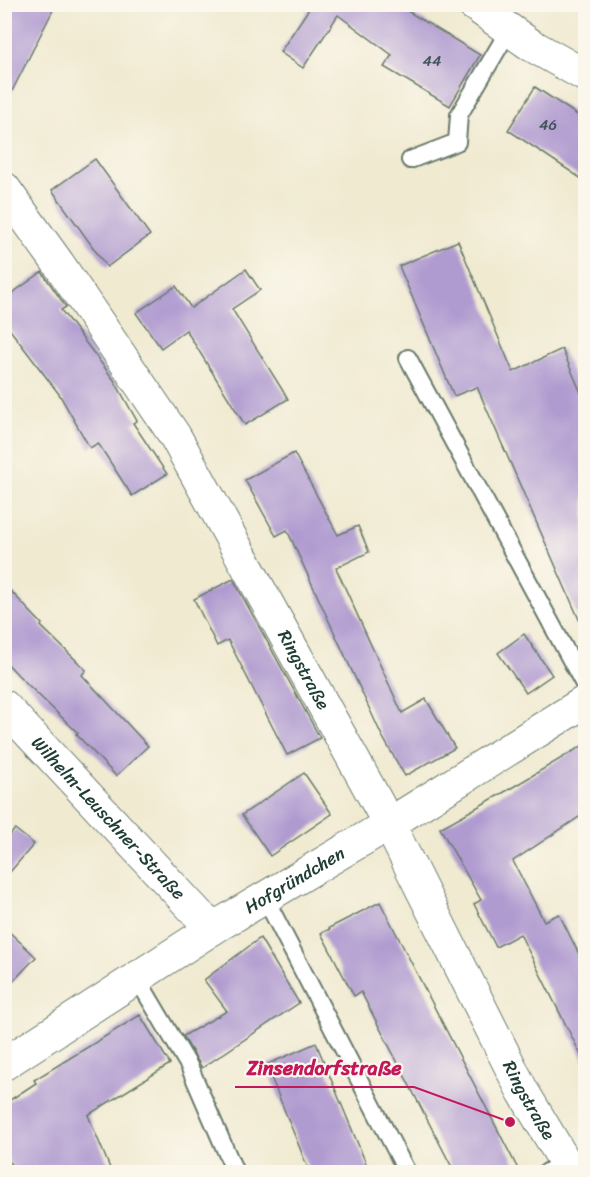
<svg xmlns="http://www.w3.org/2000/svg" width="590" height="1177" viewBox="0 0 590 1177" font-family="Sriracha,sans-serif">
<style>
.building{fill:#b09bd0}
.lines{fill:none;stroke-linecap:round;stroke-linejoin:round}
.service-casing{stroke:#687a6b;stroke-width:20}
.minor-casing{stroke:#687a6b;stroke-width:34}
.service{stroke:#fff;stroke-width:16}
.minor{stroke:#fff;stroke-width:32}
.labels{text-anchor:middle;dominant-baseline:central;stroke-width:4.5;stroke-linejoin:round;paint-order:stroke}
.number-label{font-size:15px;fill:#43545b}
.street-label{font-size:18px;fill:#1f3d34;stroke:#fbf7ec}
.leader{fill:none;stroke:#c2185b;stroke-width:2}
.callout-dot{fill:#c2185b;stroke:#fbf7ec;stroke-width:2}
.callout-label{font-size:20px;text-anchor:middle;font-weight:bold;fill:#c2185b;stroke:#fbf7ec;stroke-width:4.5;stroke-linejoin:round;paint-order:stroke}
</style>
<rect width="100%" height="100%" fill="#fbf7ec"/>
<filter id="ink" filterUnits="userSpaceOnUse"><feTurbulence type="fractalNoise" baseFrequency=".0167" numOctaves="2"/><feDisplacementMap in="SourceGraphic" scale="12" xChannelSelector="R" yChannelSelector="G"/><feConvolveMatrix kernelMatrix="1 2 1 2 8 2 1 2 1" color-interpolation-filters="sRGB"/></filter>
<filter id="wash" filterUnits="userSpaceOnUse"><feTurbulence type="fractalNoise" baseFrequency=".008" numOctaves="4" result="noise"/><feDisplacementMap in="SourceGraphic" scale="24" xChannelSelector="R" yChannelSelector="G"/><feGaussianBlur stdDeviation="1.35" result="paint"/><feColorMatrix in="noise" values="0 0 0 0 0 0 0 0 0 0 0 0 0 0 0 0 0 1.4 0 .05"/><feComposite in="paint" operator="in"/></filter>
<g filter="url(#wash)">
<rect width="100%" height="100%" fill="#f0ead1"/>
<g id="blocks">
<!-- building -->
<g class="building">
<polygon points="4,4 56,4 4,107"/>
<polygon points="312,4 396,4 480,55 450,106 384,67 392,55 338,15 303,68 280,52"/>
<polygon points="535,87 585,120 585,181 508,130"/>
<polygon points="95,159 150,235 107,267 52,190"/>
<polygon points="458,241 513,372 562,349 585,402 585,633 477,387 454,396 399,266"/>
<polygon points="246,269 260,290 232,309 288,399 245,425 186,330 161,348 136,313 176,286 191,308"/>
<polygon points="42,272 66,307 61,310 114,380 137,421 133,423 167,474 132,496 98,443 90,448 59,394 4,322 4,299"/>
<polygon points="294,453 338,535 358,526 369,552 336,568 402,713 426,699 455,748 405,776 382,736 287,530 276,536 245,480"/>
<polygon points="233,579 320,738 287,755 228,640 217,646 194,599"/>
<polygon points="4,584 42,624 41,626 86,670 82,675 148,746 116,776 76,734 78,733 18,675 4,660"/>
<polygon points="524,634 552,675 526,693 498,653"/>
<polygon points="585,744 585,813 513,861 544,921 559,914 585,966 585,1063 520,934 496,947 474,904 481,900 440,828 508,790"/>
<polygon points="304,773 332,814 270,856 242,815"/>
<polygon points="15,829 34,844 4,879 4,842"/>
<polygon points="380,902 520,1173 455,1173 361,992 354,996 321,933 330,929 329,928"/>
<polygon points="4,927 36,957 4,991"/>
<polygon points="260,938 299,1003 202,1068 183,1036 227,1011 204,980"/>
<polygon points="140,1015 170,1064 88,1115 112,1173 17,1173 4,1154 4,1104 36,1083 34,1080"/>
<polygon points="316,1043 370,1173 310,1173 266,1065"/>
</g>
</g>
</g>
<g filter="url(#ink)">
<use href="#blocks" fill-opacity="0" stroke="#687a6b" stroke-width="1.5"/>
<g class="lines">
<defs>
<g id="service">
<polyline points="410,160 457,142 459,115 509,30"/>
<polyline points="408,358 586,688"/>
<polyline points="265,898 407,1172"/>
<polyline points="137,978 189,1066 235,1172"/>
<polyline points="547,1172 566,1162"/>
</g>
<g id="minor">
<polyline points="473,4 531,45 586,76"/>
<path id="s1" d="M4,188L58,263L175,436L389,824L522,1090L571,1172"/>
<path id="s2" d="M4,706L212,929"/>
<path id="s3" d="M4,1064L212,929L389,824L586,701"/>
</g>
</defs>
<!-- service casing -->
<use href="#service" class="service-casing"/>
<!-- minor casing -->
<use href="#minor" class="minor-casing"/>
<!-- service -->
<use href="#service" class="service"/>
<!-- minor -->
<use href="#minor" class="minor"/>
</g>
</g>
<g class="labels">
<!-- number labels -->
<g class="number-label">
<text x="432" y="61">44</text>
<text x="548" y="125">46</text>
</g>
<!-- street labels -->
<g class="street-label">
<text stroke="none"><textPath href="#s1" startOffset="568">Ringstraße</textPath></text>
<text stroke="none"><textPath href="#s2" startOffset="153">Wilhelm-Leuschner-Straße</textPath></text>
<text stroke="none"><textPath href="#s3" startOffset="344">Hofgründchen</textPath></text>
<text stroke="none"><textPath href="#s1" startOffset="1054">Ringstraße</textPath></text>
</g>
</g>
<!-- callouts -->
<path class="leader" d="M510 1122L414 1087H235"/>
<circle class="callout-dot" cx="510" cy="1122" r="6"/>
<g class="callout-label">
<text x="324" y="1075">Zinsendorfstraße</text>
</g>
<!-- margin -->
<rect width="590" height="1177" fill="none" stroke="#fbf7ec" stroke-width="24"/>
</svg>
